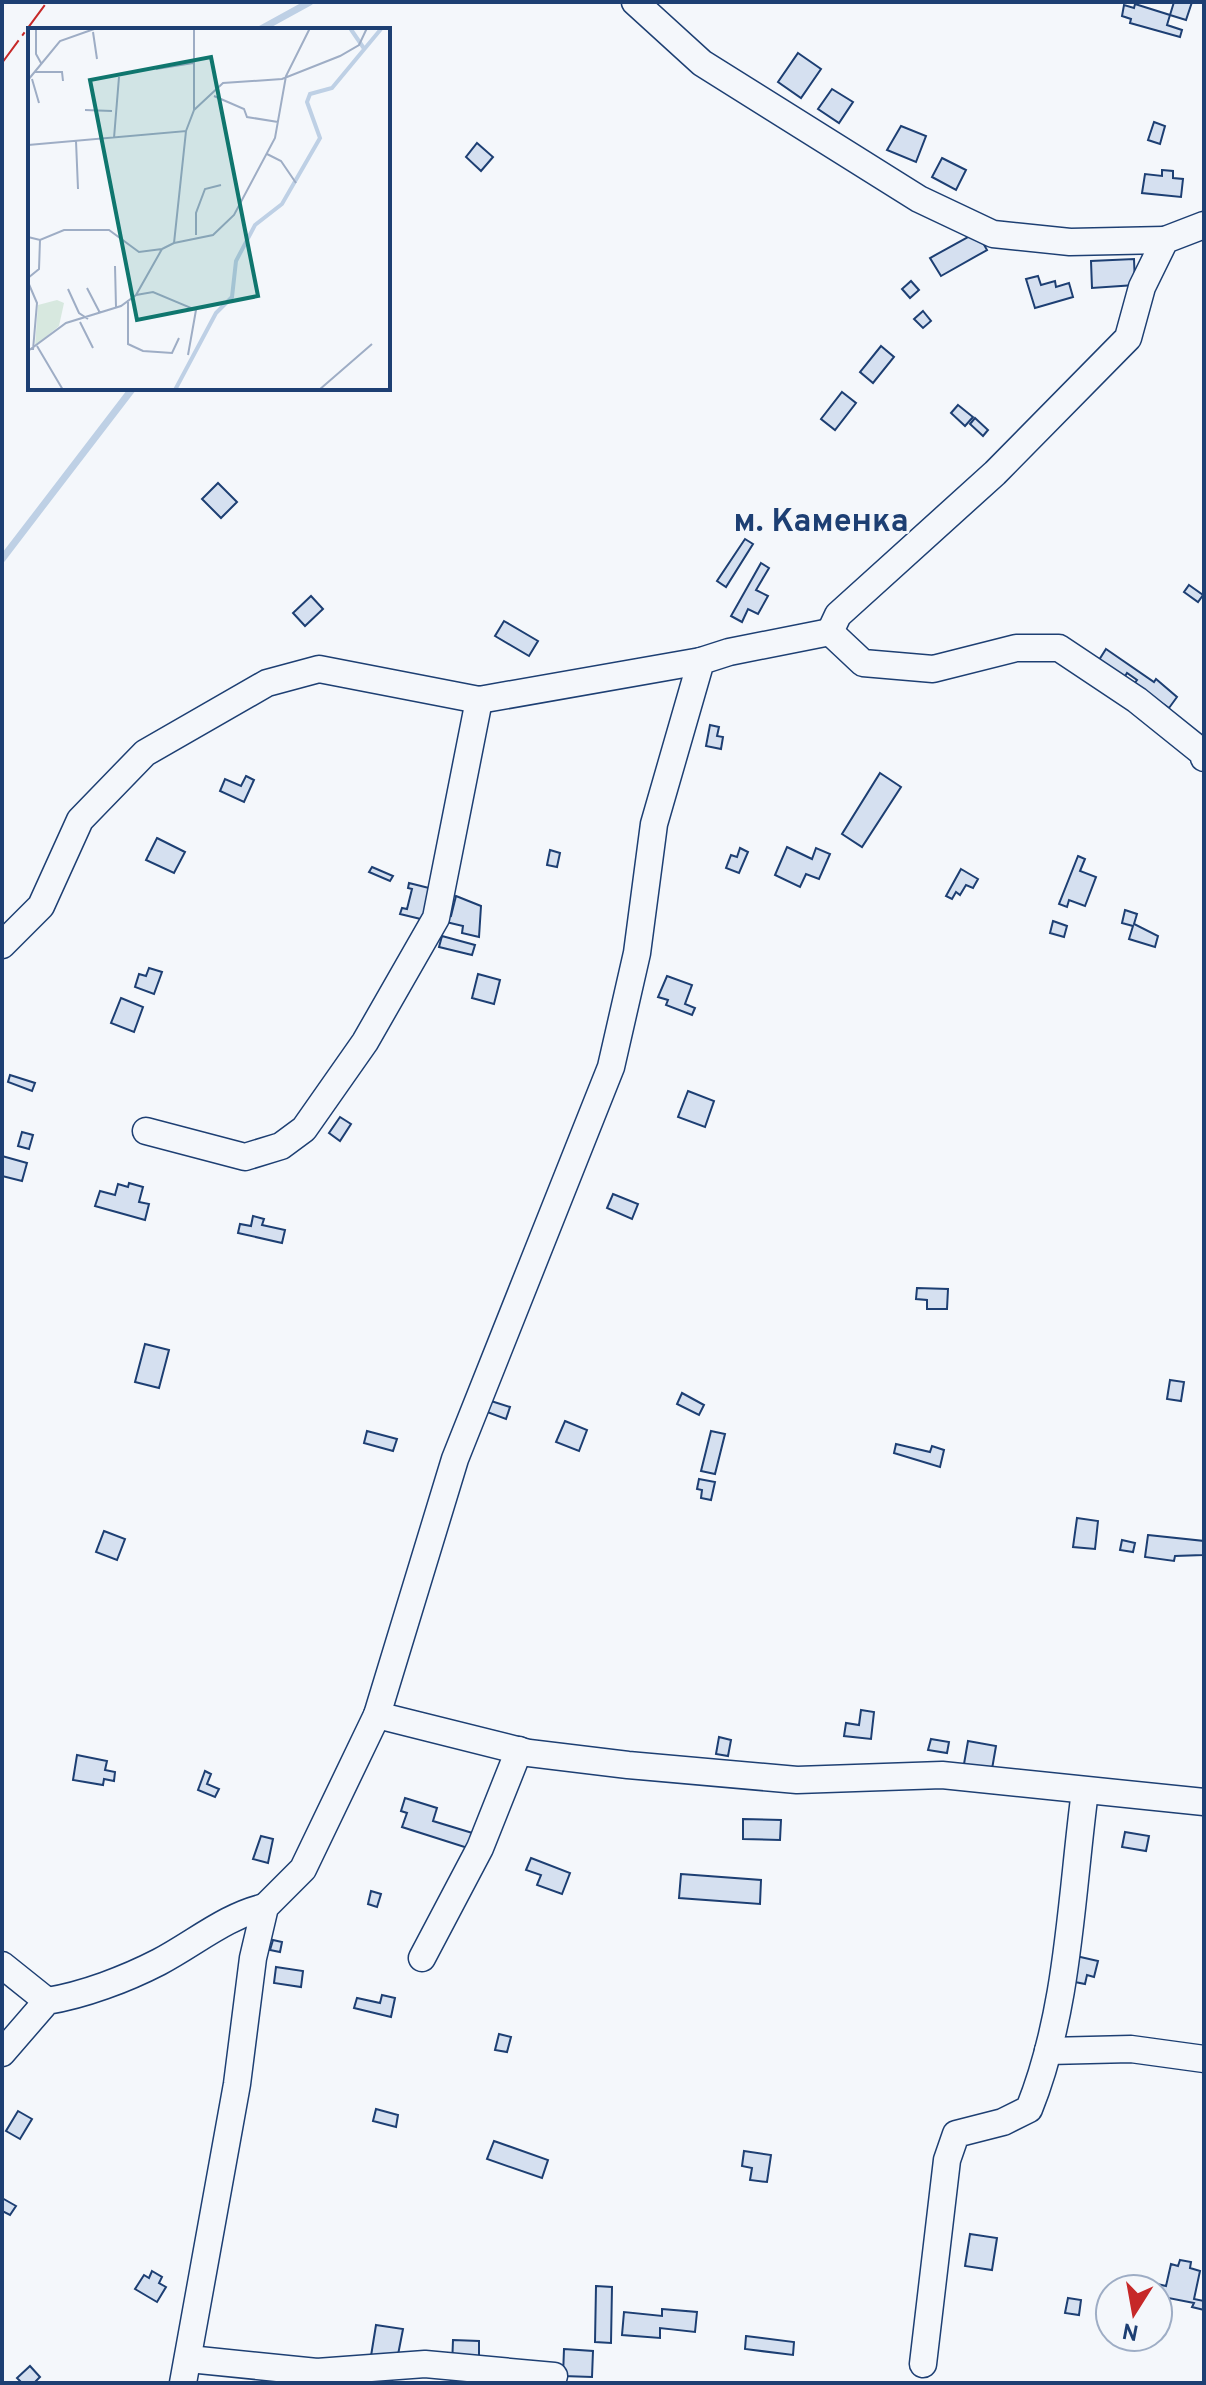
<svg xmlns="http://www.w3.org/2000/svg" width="1206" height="2385" viewBox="0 0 1206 2385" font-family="Overpass,sans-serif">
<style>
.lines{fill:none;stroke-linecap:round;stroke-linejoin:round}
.stream{stroke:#bed0e5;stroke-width:7}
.building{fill:#d5e0f0;stroke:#1d3f73;stroke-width:2}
.minor-casing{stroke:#1d3f73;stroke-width:29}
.minor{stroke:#f4f7fb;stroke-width:26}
.power{stroke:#c62828;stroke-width:2;stroke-dasharray:28 6 4 6;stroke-linecap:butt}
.labels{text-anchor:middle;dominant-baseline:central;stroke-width:6;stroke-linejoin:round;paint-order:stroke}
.quarter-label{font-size:32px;font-weight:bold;fill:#1d3f73;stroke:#f4f7fb}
.inset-river{fill:none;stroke:#bed0e5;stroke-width:4}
.inset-road{fill:none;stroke:#9eadc5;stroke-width:2}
.view{fill:#0f766e;fill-opacity:0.15;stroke:#0f766e;stroke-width:4}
.inset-edge{fill:none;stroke:#1d3f73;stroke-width:4}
</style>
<rect width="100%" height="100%" fill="#f4f7fb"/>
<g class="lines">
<!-- stream -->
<g class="stream">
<polyline points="259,30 310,2"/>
<polyline points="2,559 133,388"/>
</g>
</g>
<!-- building -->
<g class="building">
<polygon points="1174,2 1192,2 1186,20 1170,15"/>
<polygon points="1135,4 1170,15 1167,25 1182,30 1180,37 1130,23 1131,19 1122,16 1124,5 1134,8"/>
<polygon points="798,53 821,69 801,98 778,82"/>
<polygon points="832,89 853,102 839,123 818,109"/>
<polygon points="1154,122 1165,126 1160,144 1148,140"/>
<polygon points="901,126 926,136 916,162 887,150"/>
<polygon points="477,143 493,157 481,171 466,157"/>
<polygon points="942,158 966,170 956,190 932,177"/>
<polygon points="1162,170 1173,171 1173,178 1183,179 1181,197 1142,193 1145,174 1162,176"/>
<polygon points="977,232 987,250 941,276 930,258"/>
<polygon points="1134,259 1135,285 1092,288 1091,261"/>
<polygon points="1038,276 1041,285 1055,281 1056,287 1069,283 1073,297 1035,308 1026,279"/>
<polygon points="911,281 919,290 910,298 902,289"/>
<polygon points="923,311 931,321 923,328 914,319"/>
<polygon points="881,346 894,357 873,383 860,372"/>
<polygon points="842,392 856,403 835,430 821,419"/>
<polygon points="958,405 973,417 965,426 951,413"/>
<polygon points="975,418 988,430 983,436 970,424"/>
<polygon points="218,483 237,502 221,518 202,499"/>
<polygon points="745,539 753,544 726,587 717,581"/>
<polygon points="761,563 769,568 756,590 768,596 758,614 748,609 742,622 731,616"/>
<polygon points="1189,585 1203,595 1198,602 1184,592"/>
<polygon points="311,596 323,609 305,626 293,613"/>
<polygon points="504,621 538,641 529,656 495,636"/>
<polygon points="1106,649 1154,682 1156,679 1177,697 1169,708 1134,684 1137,680 1127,673 1124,678 1099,660"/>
<polygon points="710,725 719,727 717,736 723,737 721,749 706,746"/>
<polygon points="880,773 901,787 862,847 842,834"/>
<polygon points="246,776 254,780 244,802 220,791 225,779 241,786"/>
<polygon points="157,838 185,852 174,873 146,860"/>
<polygon points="787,847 812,859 816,848 830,854 819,879 806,874 800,887 775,875"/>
<polygon points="740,848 748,852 739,873 726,868 731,855 737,857"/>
<polygon points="550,850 560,853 557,867 547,865"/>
<polygon points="1078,856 1085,859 1080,871 1096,877 1085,906 1069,900 1067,907 1059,904"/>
<polygon points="372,867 393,876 390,881 369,872"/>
<polygon points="961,869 978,879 973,888 966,885 960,895 956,892 952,899 946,896"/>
<polygon points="409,883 437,890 429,921 400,914 402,908 407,909 412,889 408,888"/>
<polygon points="456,896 481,906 479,937 462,933 463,926 446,922 448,915 451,916"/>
<polygon points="1125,910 1137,914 1134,924 1158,936 1155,947 1129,939 1133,926 1122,923"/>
<polygon points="1053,921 1067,926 1064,937 1050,933"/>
<polygon points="442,936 475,945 472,955 439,947"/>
<polygon points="149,968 162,972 154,994 135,987 139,974 146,976"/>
<polygon points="478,974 500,980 494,1004 472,998"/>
<polygon points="667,976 692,985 685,1004 695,1008 692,1015 666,1005 668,1000 658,997"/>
<polygon points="121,998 143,1007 134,1032 111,1023"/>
<polygon points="10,1075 35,1083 32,1091 8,1082"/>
<polygon points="688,1091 714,1101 705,1127 678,1117"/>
<polygon points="340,1117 351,1124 340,1141 329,1133"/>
<polygon points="22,1132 33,1135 29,1149 18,1146"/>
<polygon points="2,1156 27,1163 22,1181 2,1176"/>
<polygon points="129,1183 143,1187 139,1202 149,1204 145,1220 95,1206 100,1191 115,1195 118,1184 128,1187"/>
<polygon points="613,1194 638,1204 632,1219 607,1208"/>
<polygon points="253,1216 264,1219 262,1225 285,1230 282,1243 238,1233 240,1224 251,1226"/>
<polygon points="917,1288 948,1289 947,1309 927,1309 927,1300 916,1299"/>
<polygon points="145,1344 169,1350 159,1388 135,1382"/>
<polygon points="1170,1380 1184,1382 1181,1401 1167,1399"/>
<polygon points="682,1393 704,1405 699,1415 677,1404"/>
<polygon points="491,1401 510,1407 506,1419 487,1412"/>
<polygon points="565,1421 587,1430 579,1451 556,1442"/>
<polygon points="367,1431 397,1439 393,1451 364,1443"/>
<polygon points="711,1431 725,1434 715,1474 701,1471"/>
<polygon points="896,1444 930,1452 932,1446 944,1450 940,1467 894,1453"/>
<polygon points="699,1479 715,1482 711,1500 701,1498 702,1490 697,1489"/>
<polygon points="1077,1518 1098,1521 1095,1549 1073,1547"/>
<polygon points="104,1531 125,1539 117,1560 96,1552"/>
<polygon points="1148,1535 1204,1541 1203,1555 1175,1556 1174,1561 1145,1557"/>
<polygon points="1122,1540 1135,1543 1133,1552 1120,1550"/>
<polygon points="861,1710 874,1712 871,1739 844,1736 846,1723 859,1725"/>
<polygon points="719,1737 731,1740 728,1756 716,1754"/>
<polygon points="931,1739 949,1742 947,1753 928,1750"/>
<polygon points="968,1741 996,1746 992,1769 964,1764"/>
<polygon points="77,1755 107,1761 105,1770 115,1772 114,1781 104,1779 103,1785 73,1780"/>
<polygon points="205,1771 211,1774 207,1784 219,1789 215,1797 198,1790"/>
<polygon points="405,1798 437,1808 433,1821 479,1835 474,1850 402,1827 407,1813 401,1811"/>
<polygon points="743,1819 781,1820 780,1840 743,1839"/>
<polygon points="1125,1832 1149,1836 1146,1851 1122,1847"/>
<polygon points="261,1836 273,1839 268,1863 253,1859"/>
<polygon points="531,1858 570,1873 562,1894 537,1885 541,1875 526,1870"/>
<polygon points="681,1874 761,1880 760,1904 679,1898"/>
<polygon points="371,1891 381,1894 377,1907 368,1904"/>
<polygon points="273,1940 282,1942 280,1952 270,1950"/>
<polygon points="1076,1956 1098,1961 1094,1977 1087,1975 1085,1984 1065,1980"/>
<polygon points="276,1967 303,1971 301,1987 274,1983"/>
<polygon points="382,1995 395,1998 391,2017 354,2008 357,1998 380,2003"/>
<polygon points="499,2034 511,2037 507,2052 495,2050"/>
<polygon points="376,2109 398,2115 396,2127 373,2121"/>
<polygon points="18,2111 32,2119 20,2139 6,2131"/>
<polygon points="494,2141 548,2160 542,2178 487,2159"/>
<polygon points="744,2151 771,2155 767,2182 750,2180 752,2168 742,2166"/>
<polygon points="2,2198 16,2206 10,2215 2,2211"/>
<polygon points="970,2234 997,2238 992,2270 965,2266"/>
<polygon points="1180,2260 1191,2262 1190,2268 1200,2271 1194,2299 1204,2301 1204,2310 1192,2307 1194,2303 1158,2296 1158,2289 1142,2289 1144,2281 1166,2286 1171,2264 1178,2266"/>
<polygon points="152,2271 162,2277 159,2283 166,2287 157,2302 135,2289 144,2275 149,2278"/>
<polygon points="596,2286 612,2287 611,2343 595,2342"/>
<polygon points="1068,2298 1081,2300 1079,2315 1065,2313"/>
<polygon points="662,2309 697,2312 695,2332 660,2328 660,2338 622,2335 624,2312 662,2316"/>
<polygon points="376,2325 403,2329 397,2360 371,2356"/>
<polygon points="746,2336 794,2342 793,2355 745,2349"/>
<polygon points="453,2340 479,2341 479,2367 452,2367"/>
<polygon points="564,2349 593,2351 592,2377 563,2376"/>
<polygon points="30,2366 40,2377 34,2383 22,2383 17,2378"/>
</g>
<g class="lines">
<defs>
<g id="minor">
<polyline points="635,2 702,63 919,199 993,234 1070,242 1165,240"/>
<polyline points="1204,225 1165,240 1142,287 1128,338 995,473 838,615 830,632 863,663 933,669 1016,648 1059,648 1137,700 1203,753 1204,758"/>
<polyline points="830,632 729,652 701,661 654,824 637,953 611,1067 455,1459 377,1715 529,1753 628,1765 797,1780 942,1775 1204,1802"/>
<polyline points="2,945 41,906 80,820 145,753 267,683 319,669 479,700 701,661"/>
<polyline points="146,1131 245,1157 281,1146 304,1129 365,1042 436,918 479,700"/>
<polyline points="422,1958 480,1848 519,1750"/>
<polyline points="2,1965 47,2001"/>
<polyline points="1048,2051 1131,2049 1204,2059"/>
<path d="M2,2053L47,2001C84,1995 126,1979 159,1962C195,1943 226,1916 265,1907"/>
<polyline points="189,2359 317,2372 425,2364 554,2376"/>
<path d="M923,2364L947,2160L956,2134L1003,2122L1029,2109C1069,2010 1071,1896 1085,1791"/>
<polyline points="183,2383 237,2084 253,1958 265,1907 303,1869 377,1715"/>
</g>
</defs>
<!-- minor casing -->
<use href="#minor" class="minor-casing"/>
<!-- minor -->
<use href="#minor" class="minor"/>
<!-- power -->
<polyline class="power" points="2,63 47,2"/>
</g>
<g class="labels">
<!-- quarter labels -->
<g class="quarter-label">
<text x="821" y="523">м. Каменка</text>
</g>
</g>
<!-- overview -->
<g transform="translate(28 28)">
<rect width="362" height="362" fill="#f4f7fb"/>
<path d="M29,272L36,275L31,298L7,318L10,277Z" fill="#d7e8df"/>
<path class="inset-river" d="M322,0L337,22M147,362L188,285L204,269L208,233L227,197L254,176L292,110L279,74L282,66L304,60L353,1"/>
<path class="inset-road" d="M8,0V26L13,35M65,4L69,31M128,41L165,35M7,44H34L35,53M4,51L11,75M0,52L32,13L69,0M186,68L216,81L219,89L250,94M57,82L84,83M166,82L195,55L254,51L312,28L331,17L339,0M158,103L166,82V0M86,110L91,49M48,113L50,161M0,117L158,103L146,215L134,221M239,126L253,133L268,155M168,207V185L177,161L193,157M0,209L12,212L36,202H81L111,224L134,221L108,267L93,278L38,295L0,323M146,215L185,207L206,187L247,110L258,48L282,0M87,238L88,279M0,250L11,241L12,212M0,254L9,275L5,322M59,260L72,285M40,261L51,285L60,291M108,267L125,264L168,282L160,327M100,272V316L115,323L144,325L151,310M52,294L65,320M9,318L35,362M291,362L344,316"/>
<path class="view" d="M183,29L230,268L109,292L62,52Z"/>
<rect width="362" height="362" class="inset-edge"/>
</g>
<!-- border -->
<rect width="1206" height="2385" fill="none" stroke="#1d3f73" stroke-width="8"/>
<!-- north arrow -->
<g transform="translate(1134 2313) rotate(191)"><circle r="38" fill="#f4f7fb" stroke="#9eadc5" stroke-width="2"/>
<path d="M0-6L14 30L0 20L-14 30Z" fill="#c62828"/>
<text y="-12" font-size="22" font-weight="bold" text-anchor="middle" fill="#1d3f73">N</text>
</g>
</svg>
